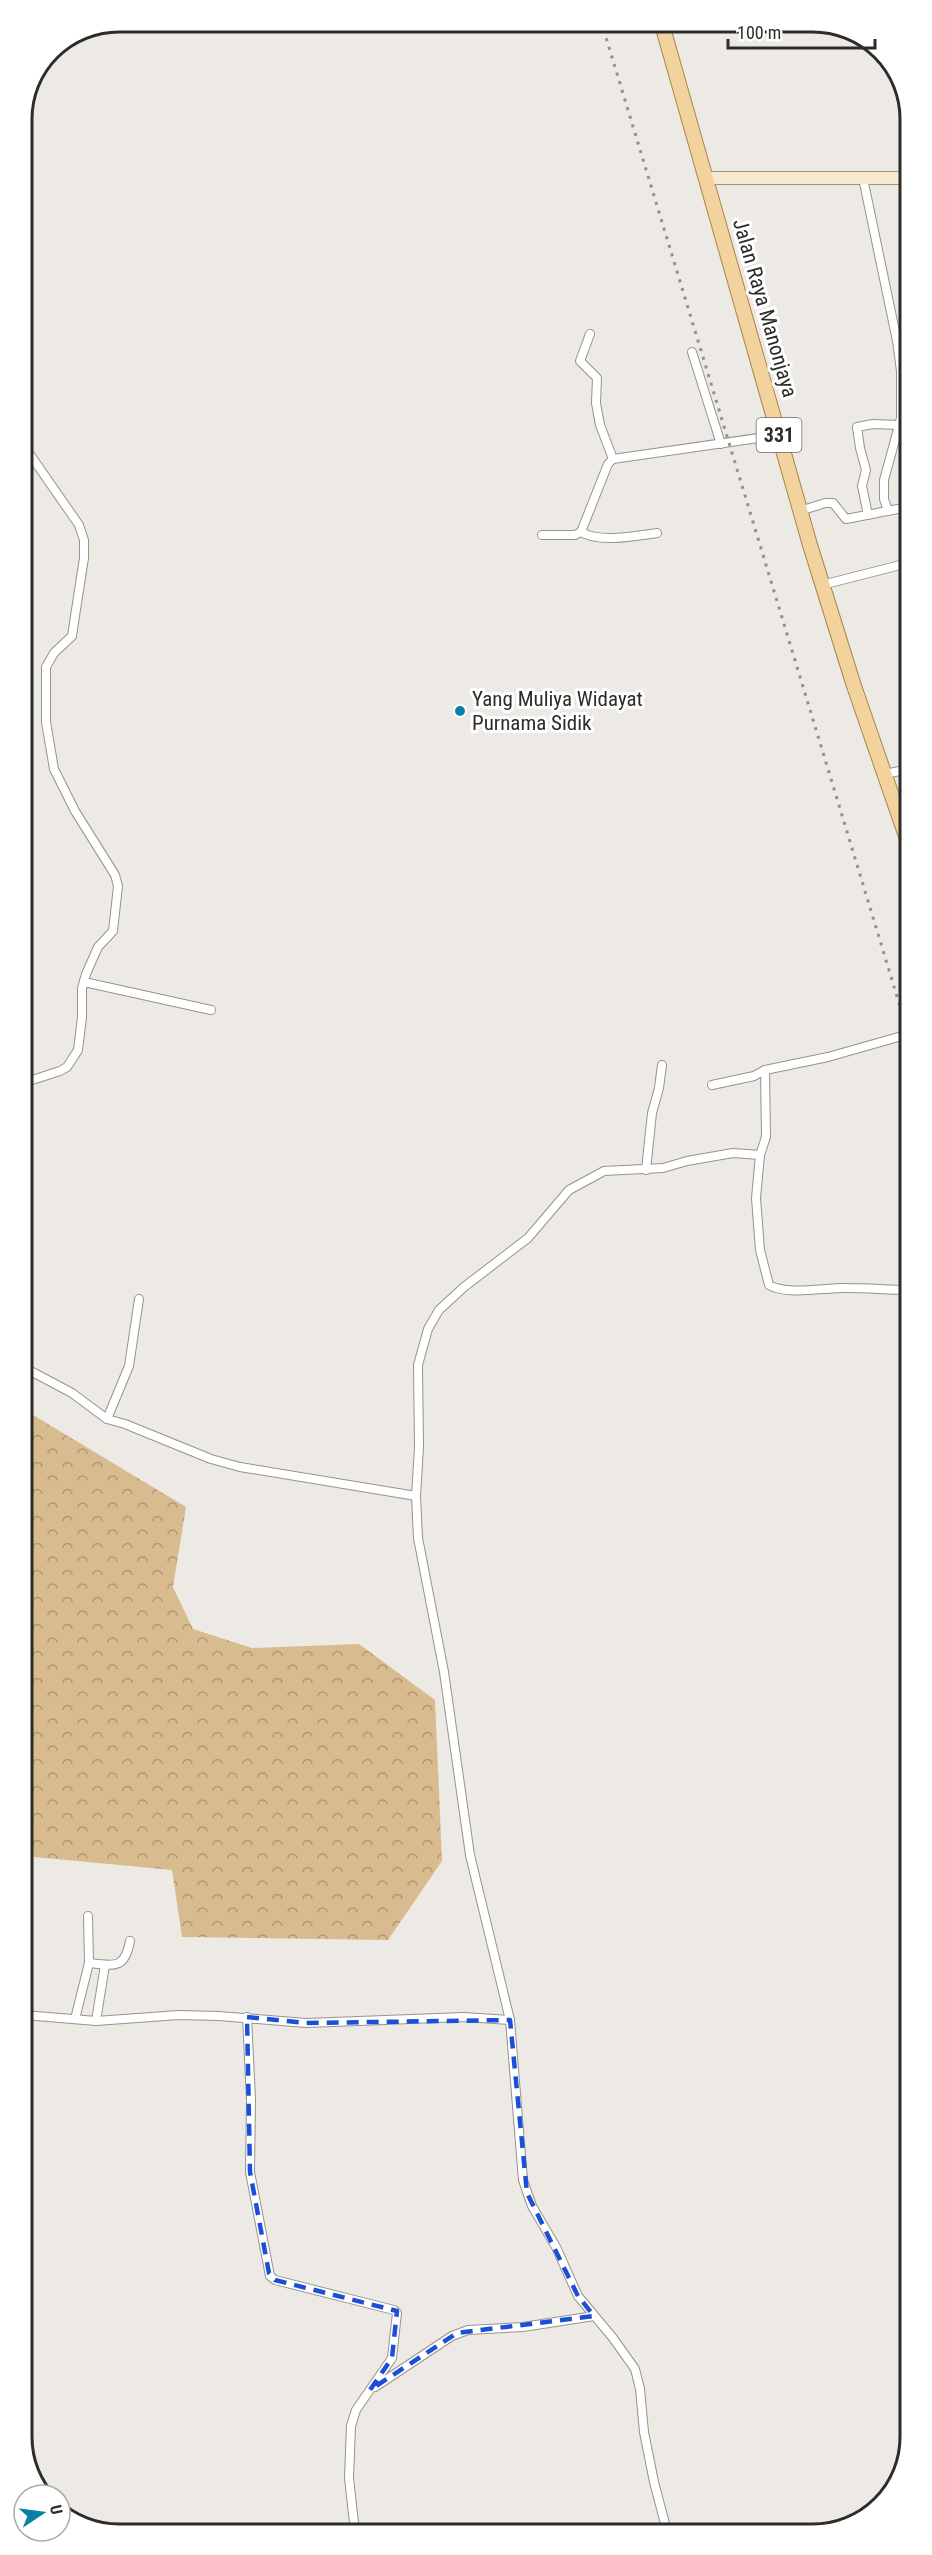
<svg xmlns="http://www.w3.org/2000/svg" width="932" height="2555" viewBox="0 0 932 2555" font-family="'Roboto Condensed',sans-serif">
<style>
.forest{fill:url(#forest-crowns)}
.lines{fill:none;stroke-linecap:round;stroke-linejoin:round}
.street-casing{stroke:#96938e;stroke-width:10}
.secondary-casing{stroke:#96938e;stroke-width:14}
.primary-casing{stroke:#a8854a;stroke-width:16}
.street{stroke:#fff;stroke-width:8}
.secondary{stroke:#f9e9ce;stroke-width:12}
.primary{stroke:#f2d39d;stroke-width:14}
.rail{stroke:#92908c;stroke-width:3;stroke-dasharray:3 6;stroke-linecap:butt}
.marked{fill:none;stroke:#1d4ed8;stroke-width:4.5;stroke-dasharray:12 8;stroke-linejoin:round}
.poi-dot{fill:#0b80a7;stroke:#fff;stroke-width:2}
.labels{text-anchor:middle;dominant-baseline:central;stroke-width:6;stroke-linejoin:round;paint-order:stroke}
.shield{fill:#fff;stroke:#6c6b6a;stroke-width:1.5}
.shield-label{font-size:20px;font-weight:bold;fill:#2d2c2a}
.street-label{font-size:21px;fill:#2d2c2a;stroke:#fff}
.poi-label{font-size:21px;fill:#2d2c2a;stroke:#fff;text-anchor:start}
.rim{fill:none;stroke:#2d2c2a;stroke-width:3}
</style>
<defs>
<pattern id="forest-crowns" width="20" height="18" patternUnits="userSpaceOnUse" patternTransform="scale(1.5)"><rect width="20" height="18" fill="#d8bb8e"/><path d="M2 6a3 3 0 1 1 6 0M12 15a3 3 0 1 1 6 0" fill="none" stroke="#b09874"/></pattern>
</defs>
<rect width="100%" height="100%" fill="#edeae5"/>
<!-- forest -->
<polygon class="forest" points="23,1409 186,1507 173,1587 193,1629 252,1648 359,1644 435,1700 442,1861 388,1940 182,1937 172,1870 24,1856"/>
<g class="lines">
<defs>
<g id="street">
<polyline points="863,178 897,341 901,371 901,418 884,480 884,499 888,511"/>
<polyline points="590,334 580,361 597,378 596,403 600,425 613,459"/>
<polyline points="692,352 721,444"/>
<polyline points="899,428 908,429"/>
<polyline points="22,443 79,525 84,540 84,558 75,616 72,636 54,653 46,667 46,722 54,769 75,811 115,875 118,886 113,931 98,947 86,974 82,988 82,1017 78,1050 67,1067 60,1071 23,1083"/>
<polyline points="800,511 825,503 833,503 846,519 908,507"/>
<polyline points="868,515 862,486 866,470 860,448 857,427 873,424 899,425"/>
<path d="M581,532C599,543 636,536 657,533"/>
<polyline points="542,535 575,535 581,532 608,464 613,459 779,435"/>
<polyline points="822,585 908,563"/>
<polyline points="885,774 909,769"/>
<polyline points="84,982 211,1010"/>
<path d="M909,1034L828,1057L765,1070L766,1137L760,1155L756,1198L760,1250L769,1285C788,1296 826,1287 848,1288C869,1288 889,1290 909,1290"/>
<polyline points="712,1085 754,1076 765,1070"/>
<polyline points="646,1170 652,1113 659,1088 662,1065"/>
<polyline points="23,1367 72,1393 107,1419 125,1424 211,1459 240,1467 416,1496"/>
<polyline points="107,1419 129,1366 139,1299"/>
<path d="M89,1963C115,1966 125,1969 130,1941"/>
<polyline points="24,2015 96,2021 179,2015 219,2016 306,2023 464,2017 510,2020"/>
<polyline points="247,2017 251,2100 250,2172 270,2276 275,2280 394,2310 397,2313 392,2358 356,2410 351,2426 349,2478 354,2523"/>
<polyline points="75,2019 89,1963 88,1916"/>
<polyline points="96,2021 105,1965"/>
<polyline points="375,2387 452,2336 468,2330 523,2327 594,2316"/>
<polyline points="667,2531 654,2482 644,2432 640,2389 635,2369 613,2338 578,2296 556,2247 532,2206 523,2180 510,2020 470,1855 444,1672 418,1538 416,1496 419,1447 418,1365 428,1329 439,1310 464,1287 528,1238 569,1190 604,1171 663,1168 687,1161 733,1153 760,1155"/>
</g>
<polyline id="secondary" points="706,178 908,178"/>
<polyline id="primary" points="661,21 810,545 854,686 909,845"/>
</defs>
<!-- street casing -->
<use href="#street" class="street-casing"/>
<!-- secondary casing -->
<use href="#secondary" class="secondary-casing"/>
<!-- primary casing -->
<use href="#primary" class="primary-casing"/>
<!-- street -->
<use href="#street" class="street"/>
<!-- secondary -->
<use href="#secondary" class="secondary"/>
<!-- primary -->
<use href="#primary" class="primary"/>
<!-- rail -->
<polyline class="rail" points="601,21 909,1036"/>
</g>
<!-- marked area -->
<path class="marked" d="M247,2017L306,2023L510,2020L527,2193L578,2296L594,2316L457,2333L370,2390L392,2358L397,2311L275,2280L269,2273L250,2172Z"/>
<!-- markers -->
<circle class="poi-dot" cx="460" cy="711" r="6"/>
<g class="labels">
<!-- shield labels -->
<rect class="shield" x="756.5" y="418" width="45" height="34" rx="4.5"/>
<g class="shield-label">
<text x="779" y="435">331</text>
</g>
<!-- street labels -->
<g class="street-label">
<text transform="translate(765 308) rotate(74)">Jalan Raya Manonjaya</text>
</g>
<!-- poi labels -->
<g class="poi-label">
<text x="472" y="699">Yang Muliya Widayat<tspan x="472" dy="24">Purnama Sidik</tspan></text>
</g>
</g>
<!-- crop -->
<path d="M0 0H932V2555H0ZM119 32H813A87 87 0 0 1 900 119V2437A87 87 0 0 1 813 2524H119A87 87 0 0 1 32 2437V119A87 87 0 0 1 119 32Z" fill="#fff" fill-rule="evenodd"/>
<path class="rim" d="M119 32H813A87 87 0 0 1 900 119V2437A87 87 0 0 1 813 2524H119A87 87 0 0 1 32 2437V119A87 87 0 0 1 119 32Z"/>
<!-- north arrow -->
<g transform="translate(42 2513) rotate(77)"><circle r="28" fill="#ffffff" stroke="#ababaa" stroke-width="1.5"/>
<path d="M0-4.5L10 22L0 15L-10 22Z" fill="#0b80a7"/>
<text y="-9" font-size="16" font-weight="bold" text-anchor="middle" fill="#2d2c2a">U</text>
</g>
<!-- scale -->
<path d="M728 39v9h147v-9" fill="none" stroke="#2d2c2a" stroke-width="3"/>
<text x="737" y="39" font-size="18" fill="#2d2c2a" stroke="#ffffff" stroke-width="4.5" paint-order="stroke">100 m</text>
</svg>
